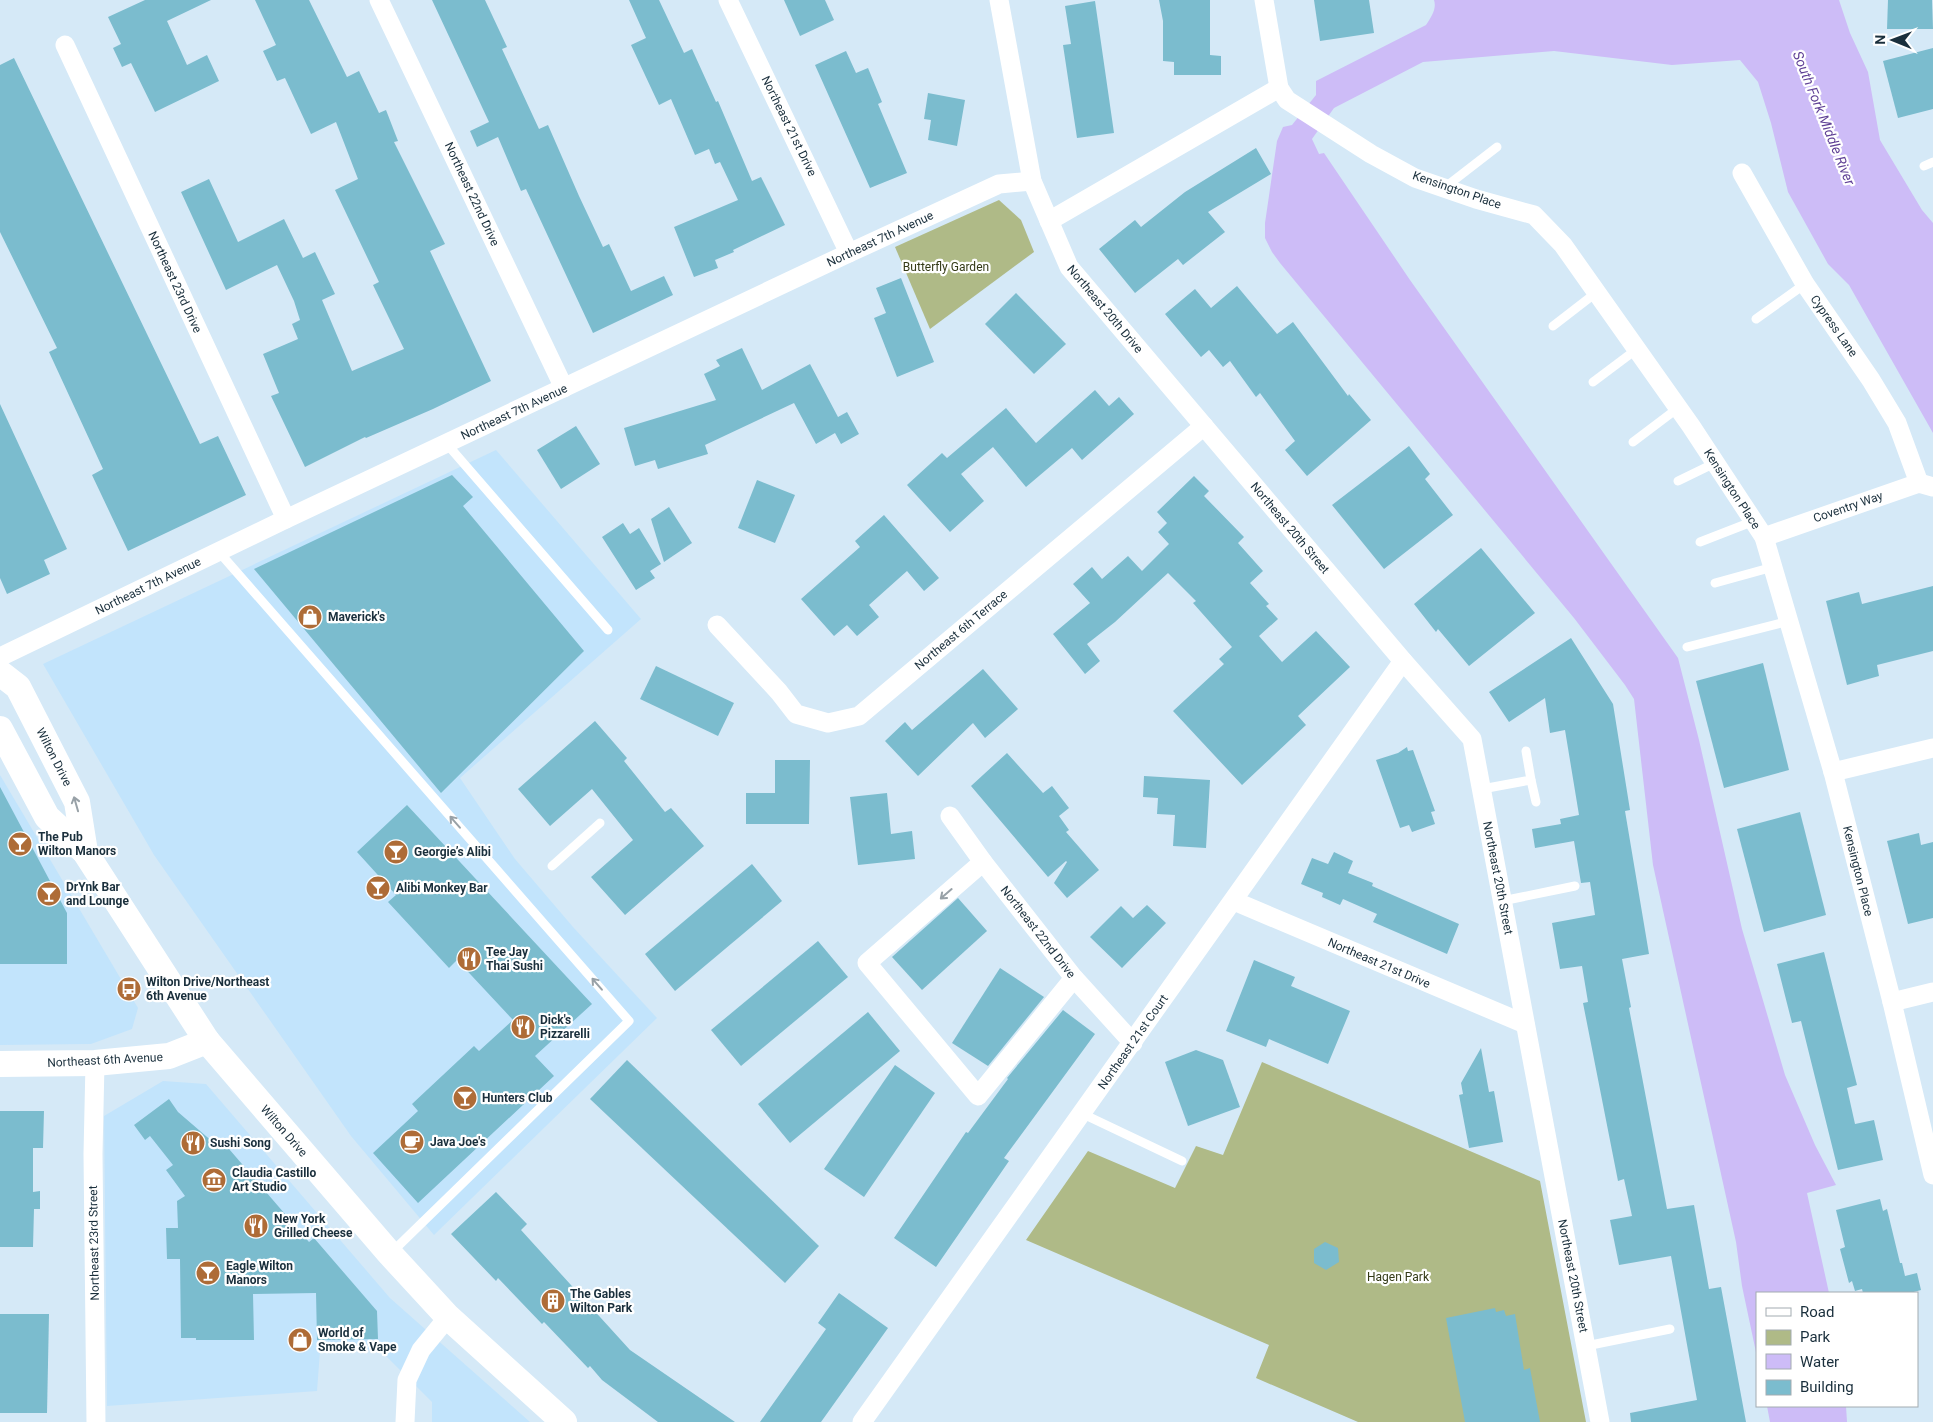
<svg xmlns="http://www.w3.org/2000/svg" width="1933" height="1422" viewBox="0 0 1933 1422" font-family="Roboto,sans-serif">
<style>
.built{fill:#c2e4fc}
.green{fill:#afba87}
.water{fill:#cdbcf7}
.building{fill:#7bbcce}
.lines{fill:none;stroke-linecap:round;stroke-linejoin:round}
.lane{stroke:#fff;stroke-width:9}
.street{stroke:#fff;stroke-width:19}
.secondary{stroke:#fff;stroke-width:26}
.oneway{stroke:#98a1a7}
.labels{text-anchor:middle;dominant-baseline:central;stroke-width:4.5;stroke-linejoin:round;paint-order:stroke}
.street-label{font-size:12px;fill:#1a2f3c;stroke:#fff}
.park-label{font-size:12px;fill:#343a17;stroke:#fff}
.poi-label{font-size:12px;font-weight:bold;fill:#1a2f3c;stroke:#fff;text-anchor:start}
.water-label{font-size:14px;font-style:italic;fill:#5f4095;stroke:#fff}
</style>
<rect width="100%" height="100%" fill="#d5e9f7"/>
<!-- built -->
<g class="built">
<polygon points="496,450 641,619 460,778 515,859 573,927 657,1018 434,1235 351,1136 154,855 43,664"/>
<polygon points="0,775 138,1008 132,1029 91,1044 0,1045"/>
<polygon points="163,1081 206,1084 390,1298 530,1422 432,1422 432,1402 379,1349 320,1351 317,1391 107,1406 104,1116"/>
</g>
<!-- green -->
<g class="green">
<polygon points="999,200 1021,220 1034,252 930,329 895,247"/>
<polygon points="1262,1062 1540,1181 1586,1422 1358,1422 1256,1378 1269,1345 1026,1240 1088,1151 1175,1188 1196,1146 1223,1155"/>
</g>
<!-- water -->
<g class="water">
<path d="M1434,0H1839L1850,33L1868,72L1880,140L1922,210L1933,223V433L1849,285L1828,264L1788,192L1771,123L1758,82L1740,60L1672,65L1554,51L1423,62L1334,108L1312,139L1319,154L1324,153L1410,280L1678,658L1699,740L1742,929L1785,1075L1815,1145L1836,1185L1807,1193L1829,1293H1757V1357L1742,1286L1736,1242L1653,865L1634,699L1625,685L1574,618L1280,263L1272,252L1265,238V223L1277,141L1283,127L1292,125L1316,95V81L1426,25C1431,17 1437,9 1434,0Z"/>
<polygon points="1767,1406 1846,1406 1847,1422 1770,1422"/>
</g>
<!-- building -->
<g class="building">
<polygon points="145,0 211,0 167,21 187,65 207,55 219,81 155,112 131,63 122,67 113,48 121,44 108,17"/>
<polygon points="255,0 309,0 347,77 359,71 379,113 386,110 398,141 394,142 445,244 430,251 491,381 433,409 366,438 365,437 305,467 271,396 279,393 263,354 298,339 292,324 300,320 294,301 277,265 226,290 181,192 209,179 238,242 284,219 303,258 315,252 335,294 322,300 352,371 404,349 373,285 379,282 335,190 358,179 336,122 311,134 285,78 277,81 263,51 276,45"/>
<polygon points="432,0 485,0 507,47 502,49 539,129 548,125 579,196 603,247 609,244 631,291 664,276 673,295 593,333 526,189 521,191 498,137 477,147 470,131 489,122"/>
<polygon points="629,0 659,0 684,53 692,49 716,102 718,101 752,181 761,177 785,225 733,250 734,252 715,260 718,268 694,277 674,227 738,200 720,162 715,164 709,149 695,155 671,99 659,105 631,45 646,38"/>
<polygon points="784,0 825,0 834,20 800,36"/>
<polygon points="1159,0 1210,0 1210,55 1221,56 1221,75 1174,75 1174,62 1163,61 1163,21"/>
<polygon points="1314,0 1369,0 1374,33 1320,41"/>
<polygon points="1888,0 1932,0 1933,29 1887,29"/>
<polygon points="1095,1 1114,133 1077,138 1063,45 1071,44 1065,6"/>
<polygon points="1933,48 1933,109 1898,118 1883,61"/>
<polygon points="846,51 856,73 868,68 882,102 878,104 907,173 870,188 815,65"/>
<polygon points="14,58 200,444 218,436 246,495 128,551 92,475 103,469 49,352 57,348 0,232 0,65"/>
<polygon points="928,93 965,100 957,146 928,140 931,120 924,119"/>
<polygon points="1256,148 1271,174 1208,212 1225,232 1183,265 1178,259 1135,293 1099,249 1135,220 1141,227 1185,192"/>
<polygon points="901,278 934,362 897,377 874,318 886,313 876,288"/>
<polygon points="1237,286 1277,334 1293,322 1348,396 1349,394 1371,420 1307,476 1285,450 1295,441 1260,393 1256,397 1230,361 1223,367 1209,350 1201,357 1165,314 1195,289 1211,308"/>
<polygon points="1016,293 1066,344 1034,374 985,324"/>
<polygon points="742,348 762,390 810,364 838,417 847,412 859,434 841,444 835,433 816,444 794,403 705,445 708,454 658,469 655,460 635,466 624,428 716,400 704,374 720,366 716,360"/>
<polygon points="1095,390 1109,406 1119,397 1134,414 1082,460 1072,448 1026,487 993,447 961,474 984,501 950,532 907,485 942,453 947,458 1006,408 1036,443"/>
<polygon points="0,404 67,549 44,560 50,574 7,594 0,578"/>
<polygon points="576,426 600,464 561,489 537,450"/>
<polygon points="1409,446 1430,474 1425,479 1453,515 1384,569 1332,505"/>
<polygon points="452,475 473,497 463,506 584,651 441,793 254,569"/>
<polygon points="1194,476 1209,491 1204,496 1244,537 1238,543 1263,571 1250,583 1269,604 1266,606 1278,619 1259,636 1282,662 1316,631 1350,667 1298,716 1306,725 1242,785 1173,711 1224,664 1219,659 1232,647 1193,603 1196,601 1168,573 1115,622 1087,644 1100,661 1085,674 1053,634 1090,603 1073,584 1092,567 1102,579 1128,556 1142,571 1169,544 1158,532 1167,523 1157,512"/>
<polygon points="757,480 795,495 775,543 738,528"/>
<polygon points="669,507 692,543 664,562 651,519"/>
<polygon points="884,515 939,578 924,591 907,571 869,605 879,617 857,636 847,625 834,636 801,599 860,547 855,541"/>
<polygon points="623,523 630,534 639,528 661,564 650,571 655,578 636,590 602,537"/>
<polygon points="1481,548 1535,613 1469,666 1438,629 1436,632 1414,604"/>
<polygon points="1933,586 1933,651 1877,665 1879,676 1847,685 1826,601 1859,592 1862,604"/>
<polygon points="1571,638 1613,704 1630,810 1625,811 1649,954 1622,959 1631,1007 1629,1008 1667,1209 1694,1205 1709,1289 1721,1287 1746,1422 1631,1422 1630,1413 1697,1400 1671,1256 1619,1265 1610,1220 1632,1216 1624,1179 1618,1181 1583,1003 1588,1002 1582,966 1560,969 1552,923 1595,915 1590,882 1581,883 1574,841 1535,848 1532,829 1561,824 1560,819 1579,815 1565,730 1550,733 1545,698 1509,722 1489,692"/>
<polygon points="1763,663 1789,770 1724,788 1696,681"/>
<polygon points="656,666 734,703 718,736 640,699"/>
<polygon points="983,669 1018,709 985,738 973,723 918,776 885,741 905,722 912,730"/>
<polygon points="595,721 627,758 624,761 665,812 671,808 704,846 625,915 591,877 633,840 592,789 550,826 518,789"/>
<polygon points="1407,747 1408,751 1413,750 1435,811 1431,812 1435,824 1412,832 1409,825 1400,828 1376,760 1398,753"/>
<polygon points="1007,753 1043,793 1052,786 1069,808 1059,816 1069,830 1066,832 1099,870 1067,898 1054,883 1067,862 1066,861 1048,877 971,786"/>
<polygon points="775,760 810,760 809,824 746,824 746,793 775,793"/>
<polygon points="1144,776 1210,780 1206,848 1173,846 1175,815 1157,814 1158,798 1143,797"/>
<polygon points="0,787 67,913 67,964 0,964"/>
<polygon points="887,793 891,834 912,831 915,859 858,865 850,797"/>
<polygon points="407,805 592,1004 535,1056 554,1076 418,1203 373,1153 418,1111 412,1104 474,1046 479,1051 513,1020 457,960 449,968 388,902 396,895 357,852"/>
<polygon points="1800,812 1826,915 1764,932 1737,829"/>
<polygon points="1919,833 1921,845 1933,842 1933,918 1908,924 1887,841"/>
<polygon points="1334,852 1353,861 1348,873 1373,883 1372,886 1459,924 1447,954 1373,922 1377,914 1343,899 1340,905 1322,897 1323,893 1301,884 1312,858 1328,864"/>
<polygon points="752,864 782,901 675,991 645,954"/>
<polygon points="958,898 987,931 922,990 892,957"/>
<polygon points="1147,905 1166,923 1122,968 1090,937 1121,906 1133,918"/>
<polygon points="818,941 848,977 741,1066 711,1030"/>
<polygon points="1824,952 1857,1085 1847,1088 1855,1124 1874,1120 1883,1160 1838,1170 1801,1021 1792,1023 1777,964"/>
<polygon points="1254,960 1295,977 1291,986 1350,1011 1328,1064 1269,1039 1266,1047 1226,1031"/>
<polygon points="1000,968 1044,997 988,1066 952,1043"/>
<polygon points="1063,1010 1095,1034 1004,1158 1009,1161 936,1267 894,1238 966,1132 968,1133 1008,1079 1007,1078"/>
<polygon points="868,1012 900,1051 790,1143 758,1104"/>
<polygon points="1481,1048 1489,1092 1494,1091 1503,1142 1469,1148 1459,1095 1463,1094 1461,1083"/>
<polygon points="1196,1050 1223,1060 1240,1107 1188,1126 1165,1062"/>
<polygon points="627,1060 819,1246 785,1283 590,1099"/>
<polygon points="895,1065 935,1093 864,1197 824,1169"/>
<polygon points="169,1099 178,1112 214,1143 223,1142 309,1242 314,1238 377,1311 378,1339 317,1340 316,1293 253,1294 254,1340 196,1340 196,1338 181,1338 180,1259 167,1259 166,1228 178,1228 177,1201 185,1196 166,1170 173,1165 150,1136 145,1140 134,1125"/>
<polygon points="0,1111 44,1111 43,1148 33,1148 33,1192 40,1191 40,1209 34,1209 33,1247 0,1247"/>
<polygon points="496,1192 527,1224 521,1230 630,1350 735,1422 658,1422 602,1380 590,1366 588,1368 544,1322 542,1324 498,1278 496,1281 451,1234"/>
<polygon points="1880,1199 1883,1211 1887,1209 1900,1263 1902,1263 1905,1276 1917,1273 1921,1290 1910,1293 1863,1293 1862,1289 1855,1291 1852,1281 1849,1283 1840,1249 1845,1247 1836,1210"/>
<polygon points="1325,1242 1338,1248 1339,1262 1326,1270 1314,1263 1314,1249"/>
<polygon points="839,1293 888,1328 821,1422 760,1422 826,1329 818,1323"/>
<polygon points="1495,1308 1496,1312 1504,1310 1506,1316 1515,1314 1524,1370 1530,1368 1540,1422 1465,1422 1446,1318"/>
<polygon points="0,1314 49,1314 47,1413 0,1413"/>
</g>
<g class="lines">
<!-- lane -->
<g class="lane">
<polyline points="1924,166 1933,162"/>
<polyline points="1444,188 1497,147"/>
<polyline points="1756,319 1805,284"/>
<polyline points="1553,326 1597,292"/>
<polyline points="1593,382 1637,349"/>
<polyline points="1633,442 1678,408"/>
<polyline points="446,443 608,630"/>
<polyline points="1678,481 1715,463"/>
<polyline points="1700,542 1754,521"/>
<polyline points="219,552 629,1021 392,1252"/>
<polyline points="1715,583 1773,567"/>
<polyline points="1687,647 1789,621"/>
<polyline points="1531,780 1536,802"/>
<polyline points="1482,789 1531,780 1526,751"/>
<polyline points="552,866 600,823"/>
<polyline points="1502,901 1575,886"/>
<polyline points="1083,1114 1182,1161"/>
<polyline points="1586,1346 1670,1329"/>
</g>
<!-- street -->
<g class="street">
<polyline points="379,0 564,388"/>
<polyline points="728,0 849,253"/>
<polyline points="999,0 1032,181 1069,267 1403,661 1472,739 1600,1422"/>
<polyline points="1264,0 1279,88 1287,100 1371,154 1415,178 1476,199 1534,215 1563,245 1691,426 1764,537 1833,772 1892,1002 1933,1175"/>
<polyline points="65,45 286,519"/>
<polyline points="1742,173 1805,284 1871,380 1897,423 1919,483"/>
<polyline points="1049,221 1279,88"/>
<polyline points="1764,537 1919,483 1933,487"/>
<polyline points="717,625 779,692 796,714 828,723 859,716 1204,426"/>
<polyline points="0,657 286,519 849,253 999,184 1032,181"/>
<polyline points="1833,772 1933,748"/>
<polyline points="950,816 983,862 1074,978 1133,1043"/>
<polyline points="983,862 867,963 978,1096 1074,978"/>
<polyline points="1234,901 1525,1024"/>
<polyline points="1892,1002 1933,992"/>
<polyline points="95,1063 93,1154 96,1422"/>
<polyline points="405,1422 407,1380 421,1350 448,1317"/>
<polyline points="862,1422 1403,661"/>
</g>
<!-- secondary -->
<g class="secondary">
<polyline points="0,673 18,687 77,802 85,852"/>
<polyline points="0,729 47,817 85,852 207,1041 390,1254 448,1317 564,1422"/>
<polyline points="0,1064 95,1063 169,1056 207,1041"/>
</g>
</g>
<!-- one-way arrows -->
<defs><path id="oneway-shaft" d="M-6 0H5M1.5-3L5.5 0L1.5 3" fill="none" stroke-width="1.6" stroke-linecap="round" stroke-linejoin="round" transform="scale(1.25)"/></defs>
<g class="oneway">
<use href="#oneway-shaft" transform="translate(76 804) rotate(-106)"/>
<use href="#oneway-shaft" transform="translate(455 822) rotate(-131)"/>
<use href="#oneway-shaft" transform="translate(946 894) rotate(139)"/>
<use href="#oneway-shaft" transform="translate(597 984) rotate(-131)"/>
</g>
<!-- icons -->
<defs>
<symbol id="shop-disc" viewBox="-11 -11 22 22"><circle r="9.5" fill="#ae6c37" stroke="#fff"/><path d="M-5-2.5h2.3a2.7 3.5 0 0 1 5.4 0H5L5.5 6h-11ZM-1.5-2.5h3a1.5 2.3 0 0 0-3 0Z" fill="#fff"/></symbol>
<symbol id="bar-disc" viewBox="-11 -11 22 22"><circle r="9.5" fill="#ae6c37" stroke="#fff"/><path d="M-6-5H6L.8 .8V4.5H3.5V6h-7V4.5H-.8V.8Z" fill="#fff"/></symbol>
<symbol id="restaurant-disc" viewBox="-11 -11 22 22"><circle r="9.5" fill="#ae6c37" stroke="#fff"/><path d="M-5-6h1v4h1v-4h1v4h1v-4h1v5L-1.5 .5V6h-2V.5L-5-1ZM5-6V6H3V1.5H1.5Q1.5-4 5-6Z" fill="#fff"/></symbol>
<symbol id="bus-disc" viewBox="-11 -11 22 22"><circle r="9.5" fill="#ae6c37" stroke="#fff"/><path d="M-5-6H5V4H4V6H2V4H-2V6H-4V4H-5ZM-3.5-4V0h7V-4ZM-3.5 1.2v1.5H-2V1.2ZM2 1.2v1.5H3.5V1.2Z" fill="#fff"/></symbol>
<symbol id="cafe-disc" viewBox="-11 -11 22 22"><circle r="9.5" fill="#ae6c37" stroke="#fff"/><path d="M-5.5-4.5H6V0H3Q3 3.5 0 3.5H-2.5Q-5.5 3.5-5.5 0ZM3-3.2v2h1.7v-2ZM-6 4.5H4V6H-6Z" fill="#fff"/></symbol>
<symbol id="museum-disc" viewBox="-11 -11 22 22"><circle r="9.5" fill="#ae6c37" stroke="#fff"/><path d="M0-6L6-3V-2H-6V-3ZM-5-1h2V3h-2ZM-1-1h2V3h-2ZM3-1h2V3H3ZM-6 4H6V6H-6Z" fill="#fff"/></symbol>
<symbol id="building-disc" viewBox="-11 -11 22 22"><circle r="9.5" fill="#ae6c37" stroke="#fff"/><path d="M-4-6H4V6H1V3H-1V6H-4ZM-2.5-4.3h1.7v1.8h-1.7ZM.8-4.3h1.7v1.8H.8ZM-2.5-1h1.7V.8h-1.7ZM.8-1h1.7V.8H.8Z" fill="#fff"/></symbol>
</defs>
<g fill-rule="evenodd">
<use href="#shop-disc" x="296" y="603" width="28" height="28"/>
<use href="#bar-disc" x="6" y="830" width="28" height="28"/>
<use href="#bar-disc" x="382" y="838" width="28" height="28"/>
<use href="#bar-disc" x="364" y="874" width="28" height="28"/>
<use href="#bar-disc" x="35" y="880" width="28" height="28"/>
<use href="#restaurant-disc" x="455" y="945" width="28" height="28"/>
<use href="#bus-disc" x="115" y="975" width="28" height="28"/>
<use href="#restaurant-disc" x="509" y="1013" width="28" height="28"/>
<use href="#bar-disc" x="451" y="1084" width="28" height="28"/>
<use href="#cafe-disc" x="398" y="1128" width="28" height="28"/>
<use href="#restaurant-disc" x="179" y="1129" width="28" height="28"/>
<use href="#museum-disc" x="200" y="1166" width="28" height="28"/>
<use href="#restaurant-disc" x="242" y="1212" width="28" height="28"/>
<use href="#bar-disc" x="194" y="1259" width="28" height="28"/>
<use href="#building-disc" x="539" y="1287" width="28" height="28"/>
<use href="#shop-disc" x="286" y="1326" width="28" height="28"/>
</g>
<g class="labels">
<!-- street labels -->
<g class="street-label">
<text transform="translate(789 126) rotate(64)">Northeast 21st Drive</text>
<text transform="translate(1457 190) rotate(19)">Kensington Place</text>
<text transform="translate(472 194) rotate(65)">Northeast 22nd Drive</text>
<text transform="translate(880 239) rotate(-25)">Northeast 7th Avenue</text>
<text transform="translate(175 282) rotate(65)">Northeast 23rd Drive</text>
<text transform="translate(1105 309) rotate(50)">Northeast 20th Drive</text>
<text transform="translate(1834 326) rotate(55)">Cypress Lane</text>
<text transform="translate(514 412) rotate(-25)">Northeast 7th Avenue</text>
<text transform="translate(1732 489) rotate(57)">Kensington Place</text>
<text transform="translate(1848 507) rotate(-19)">Coventry Way</text>
<text transform="translate(1290 528) rotate(50)">Northeast 20th Street</text>
<text transform="translate(148 586) rotate(-26)">Northeast 7th Avenue</text>
<text transform="translate(961 630) rotate(-40)">Northeast 6th Terrace</text>
<text transform="translate(54 757) rotate(63)">Wilton Drive</text>
<text transform="translate(1858 871) rotate(76)">Kensington Place</text>
<text transform="translate(1498 878) rotate(79)">Northeast 20th Street</text>
<text transform="translate(1038 932) rotate(52)">Northeast 22nd Drive</text>
<text transform="translate(1379 963) rotate(23)">Northeast 21st Drive</text>
<text transform="translate(1133 1042) rotate(-55)">Northeast 21st Court</text>
<text transform="translate(105 1060) rotate(-3)">Northeast 6th Avenue</text>
<text transform="translate(284 1131) rotate(49)">Wilton Drive</text>
<text transform="translate(94 1243) rotate(-91)">Northeast 23rd Street</text>
<text transform="translate(1573 1276) rotate(79)">Northeast 20th Street</text>
</g>
<!-- park labels -->
<g class="park-label">
<text x="946" y="267">Butterfly Garden</text>
<text x="1398" y="1277">Hagen Park</text>
</g>
<!-- poi labels -->
<g class="poi-label">
<text x="328" y="617">Maverick's</text>
<text x="38" y="837">The Pub<tspan x="38" dy="14">Wilton Manors</tspan></text>
<text x="414" y="852">Georgie’s Alibi</text>
<text x="66" y="887">DrYnk Bar<tspan x="66" dy="14">and Lounge</tspan></text>
<text x="396" y="888">Alibi Monkey Bar</text>
<text x="486" y="952">Tee Jay<tspan x="486" dy="14">Thai Sushi</tspan></text>
<text x="146" y="982">Wilton Drive/Northeast<tspan x="146" dy="14">6th Avenue</tspan></text>
<text x="540" y="1020">Dick's<tspan x="540" dy="14">Pizzarelli</tspan></text>
<text x="482" y="1098">Hunters Club</text>
<text x="430" y="1142">Java Joe's</text>
<text x="210" y="1143">Sushi Song</text>
<text x="232" y="1173">Claudia Castillo<tspan x="232" dy="14">Art Studio</tspan></text>
<text x="274" y="1219">New York<tspan x="274" dy="14">Grilled Cheese</tspan></text>
<text x="226" y="1266">Eagle Wilton<tspan x="226" dy="14">Manors</tspan></text>
<text x="570" y="1294">The Gables<tspan x="570" dy="14">Wilton Park</tspan></text>
<text x="318" y="1333">World of<tspan x="318" dy="14">Smoke &amp; Vape</tspan></text>
</g>
<!-- water labels -->
<g class="water-label">
<text transform="translate(1824 118) rotate(68)">South Fork Middle River</text>
</g>
</g>
<!-- legend -->
<rect x="1756" y="1292" width="162" height="115" fill="#ffffff" stroke="#a3acb1"/>
<rect x="1766" y="1308" width="25" height="8" fill="#ffffff" stroke="#a3acb1"/>
<text x="1800" y="1317" font-size="15" fill="#1a2f3c">Road</text>
<rect x="1766" y="1330" width="25" height="15" fill="#afba87" stroke="#a3acb1"/>
<text x="1800" y="1342" font-size="15" fill="#1a2f3c">Park</text>
<rect x="1766" y="1354" width="25" height="15" fill="#cdbcf7" stroke="#a3acb1"/>
<text x="1800" y="1367" font-size="15" fill="#1a2f3c">Water</text>
<rect x="1766" y="1380" width="25" height="15" fill="#7bbcce" stroke="#a3acb1"/>
<text x="1800" y="1392" font-size="15" fill="#1a2f3c">Building</text>
<!-- north arrow -->
<g transform="translate(1893 40) rotate(271)" stroke="#ffffff" stroke-width="4" paint-order="stroke">
<path d="M0-4L9 19L0 12L-9 19Z" fill="#1a2f3c"/>
<text y="-8" font-size="14" font-weight="bold" text-anchor="middle" fill="#1a2f3c">N</text>
</g>
</svg>
